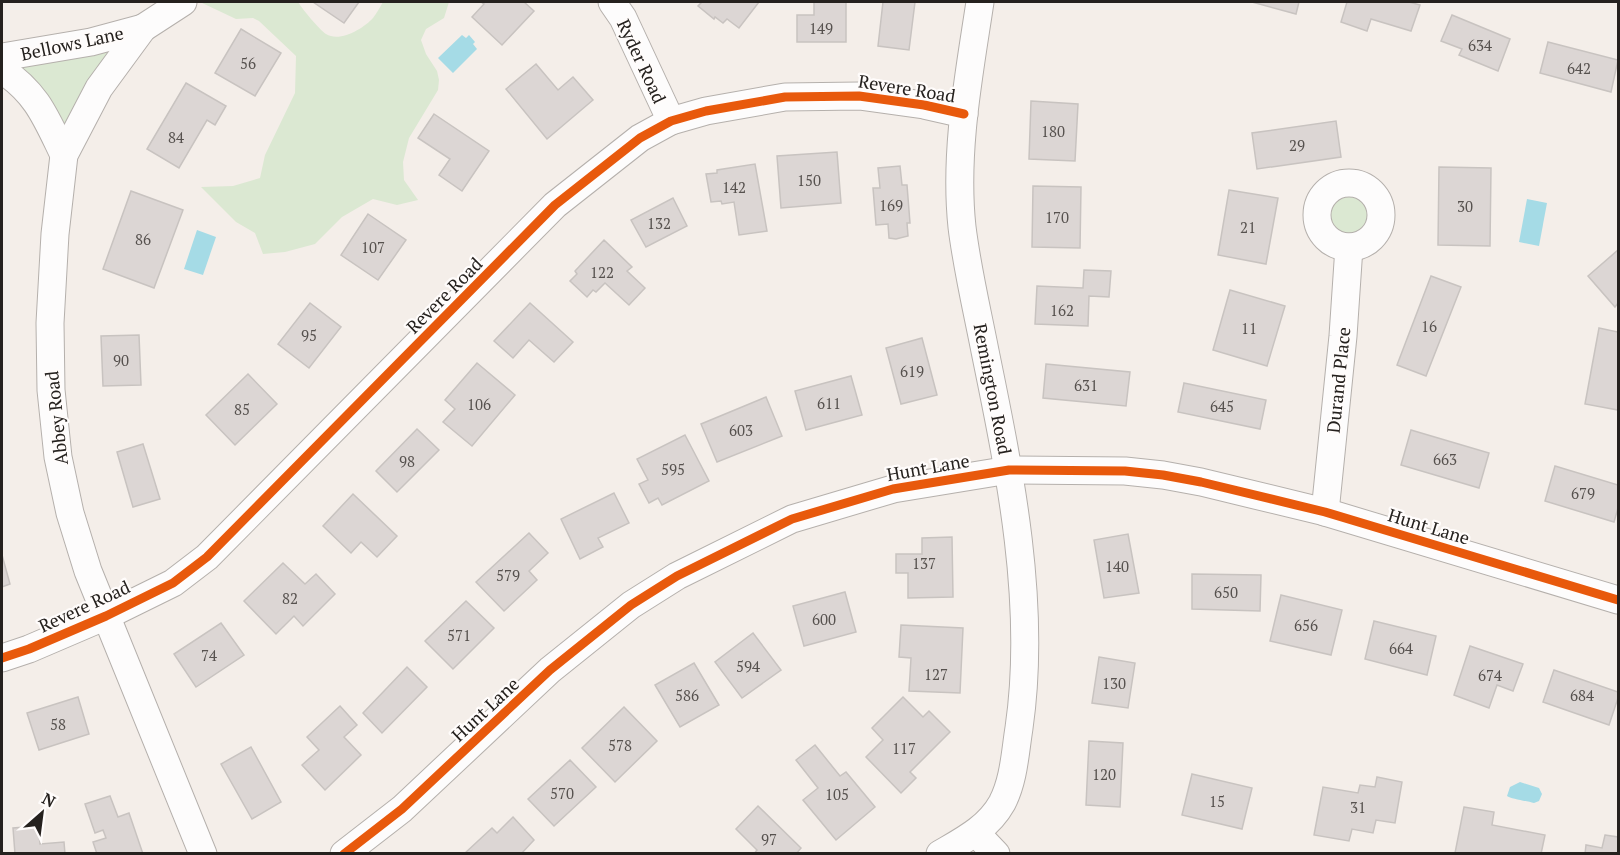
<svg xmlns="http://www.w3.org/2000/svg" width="1620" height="855" viewBox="0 0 1620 855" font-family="'PT Serif',serif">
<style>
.green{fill:#dbe8d2}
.water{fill:#a5dbe6}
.building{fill:#dcd6d4;stroke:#c8c3c0;stroke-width:1.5}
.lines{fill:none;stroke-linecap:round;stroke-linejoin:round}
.minor-casing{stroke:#b5b0ac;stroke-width:29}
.minor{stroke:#fdfcfc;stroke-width:27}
.cycleway-casing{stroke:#fffcfb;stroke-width:13}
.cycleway{stroke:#e8590c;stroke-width:9}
.labels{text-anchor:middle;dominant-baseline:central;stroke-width:4.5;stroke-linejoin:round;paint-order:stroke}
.number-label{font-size:15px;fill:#56514e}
.street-label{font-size:18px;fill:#25211e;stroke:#fffcfb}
</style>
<rect width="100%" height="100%" fill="#f4eee9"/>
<!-- green -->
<g class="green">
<path d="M200,2H298C303,10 319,29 326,34C340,43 364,28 373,18C377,13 380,7 383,2H449L444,18L426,29L421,40L426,54L437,71L439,80L438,90L409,138L403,162L404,180L418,200L397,205L373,199L342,217L315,244L285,252L263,254L255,233L236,222L201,187L233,186L260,178L265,155L295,93L296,56L259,21L253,18L236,19Z"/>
<polygon points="143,28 64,155 2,57"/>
<circle cx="1349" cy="214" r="32"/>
</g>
<!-- water -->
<g class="water">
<polygon points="462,35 466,38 469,35 475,42 473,44 477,49 453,73 438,58"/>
<polygon points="1527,199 1547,203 1539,246 1519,242"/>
<polygon points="197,230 216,237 203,275 184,269"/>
<path d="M1520,782L1539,788L1542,794L1539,801L1534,803C1527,801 1511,799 1507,796L1510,787Z"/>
</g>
<!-- building -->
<g class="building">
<polygon points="313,2 359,2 344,23"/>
<polygon points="481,2 524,2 534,11 502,45 472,17 484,4"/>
<polygon points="702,2 759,2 739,28 727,19 723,23 715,17 714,19 698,6"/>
<polygon points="814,2 846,2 846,42 797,42 797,15 814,15"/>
<polygon points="883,2 915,2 909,50 878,46"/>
<polygon points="1252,2 1299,2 1296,14"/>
<polygon points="1347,2 1409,2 1420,5 1411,31 1371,19 1367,31 1341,22"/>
<polygon points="1452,15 1510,39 1498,71 1459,55 1462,49 1441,41"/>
<polygon points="241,29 281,53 255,96 215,73"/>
<polygon points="1548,42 1618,60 1611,92 1540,73"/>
<polygon points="536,64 558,90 573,77 593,100 547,139 506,89"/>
<polygon points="186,83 226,106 215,125 207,120 179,168 147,149"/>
<polygon points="1031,101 1078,104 1075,161 1029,159"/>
<polygon points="434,114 489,151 462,191 439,175 450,159 418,138"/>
<polygon points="1336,121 1341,157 1257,169 1252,133"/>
<polygon points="837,152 841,203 781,208 777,156"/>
<polygon points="755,164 767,231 739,235 734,202 722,204 721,201 711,202 706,174 717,173 717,170"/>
<polygon points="900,166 902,185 907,185 910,223 907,223 908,236 896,239 889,238 888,224 876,225 873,188 880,188 878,168"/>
<polygon points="1439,167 1491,168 1490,246 1438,245"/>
<polygon points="1033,186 1081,187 1080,248 1032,247"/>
<polygon points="1229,190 1278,198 1266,264 1218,255"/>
<polygon points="131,191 183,210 154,288 103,269"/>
<polygon points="673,198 687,226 646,247 631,220"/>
<polygon points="368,214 406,240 378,280 341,255"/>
<polygon points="604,240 632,267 627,271 645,288 629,305 605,283 596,292 593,290 587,297 570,281 577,274 575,271"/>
<polygon points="1618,250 1618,303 1615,307 1588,276"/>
<polygon points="1084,270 1111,271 1109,297 1089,296 1088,326 1035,324 1037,286 1083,288"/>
<polygon points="1431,276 1461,287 1426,376 1397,365"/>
<polygon points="1230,290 1285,306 1267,366 1213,350"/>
<polygon points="310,303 341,327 309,368 278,344"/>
<polygon points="530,303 573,342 554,362 529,340 513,358 494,341"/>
<polygon points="1599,328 1618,332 1618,410 1585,404"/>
<polygon points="139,335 141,385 103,386 101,336"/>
<polygon points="922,338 937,395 901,404 886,348"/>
<polygon points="477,363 515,395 472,446 443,422 455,409 445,400"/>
<polygon points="1046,364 1130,372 1126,406 1043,398"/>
<polygon points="248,374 277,404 235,445 206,415"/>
<polygon points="851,376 862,415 806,430 795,391"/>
<polygon points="1184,383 1266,400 1260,429 1178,412"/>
<polygon points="766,397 782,436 717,462 701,424"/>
<polygon points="417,429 439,450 397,492 376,471"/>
<polygon points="1411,430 1489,453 1479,488 1401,465"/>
<polygon points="685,435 709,481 662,505 658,498 649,503 639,484 648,480 637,459"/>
<polygon points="143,444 160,499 133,507 117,452"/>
<polygon points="1555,466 1618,485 1618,508 1614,522 1545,501"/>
<polygon points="614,493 629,523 598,538 603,547 580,559 561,519"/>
<polygon points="353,494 397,536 377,557 361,542 351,553 323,526"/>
<polygon points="529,533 548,553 529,571 537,580 504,611 476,582"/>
<polygon points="1128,534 1139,593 1104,598 1094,540"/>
<polygon points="952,537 953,597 908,598 908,573 896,573 896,554 922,554 922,538"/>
<polygon points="2,555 10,584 2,587"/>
<polygon points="283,563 305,584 316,574 335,594 303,626 294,616 276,634 244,601"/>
<polygon points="1192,574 1261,575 1260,611 1192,609"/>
<polygon points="845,592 856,632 804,646 793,606"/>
<polygon points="1281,595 1342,610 1331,655 1270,641"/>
<polygon points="466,601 494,628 453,669 425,641"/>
<polygon points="1374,621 1436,636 1427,675 1365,659"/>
<polygon points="221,623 244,655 196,687 174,654"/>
<polygon points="901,625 963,628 960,693 909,691 911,658 899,657"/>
<polygon points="753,633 781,670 742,698 715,662"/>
<polygon points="1470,646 1523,664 1513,691 1497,685 1489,708 1454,695"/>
<polygon points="1099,657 1135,663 1128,708 1092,703"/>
<polygon points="694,663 719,705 680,727 655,685"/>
<polygon points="407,667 427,687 382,733 363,713"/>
<polygon points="1554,670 1618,692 1618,698 1609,725 1543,702"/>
<polygon points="78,697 89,734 39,750 27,713"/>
<polygon points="903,697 923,717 929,711 950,732 910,772 916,778 901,793 866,757 883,740 872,728"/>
<polygon points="340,706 357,725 344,737 361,755 325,790 302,765 319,750 307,737"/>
<polygon points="624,707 657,741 615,782 582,748"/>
<polygon points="1089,741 1123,743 1120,807 1086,805"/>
<polygon points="815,745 840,776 846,772 875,807 836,840 803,800 818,788 796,760"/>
<polygon points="251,747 281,802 252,819 221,764"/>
<polygon points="570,760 596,787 554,826 528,799"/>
<polygon points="1192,774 1252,788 1242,829 1182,815"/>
<polygon points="1377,777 1402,782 1395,823 1376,820 1373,833 1352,829 1349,841 1314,835 1323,787 1358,793 1360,785 1375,787"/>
<polygon points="110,796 118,817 129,813 143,854 97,854 93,842 106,838 103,830 95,833 85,804"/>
<polygon points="758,806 801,848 796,854 754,854 757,850 736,829"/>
<polygon points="1464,807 1494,812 1492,825 1545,835 1541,854 1455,853"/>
<polygon points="513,817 534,840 521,854 464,854 492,828 497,833"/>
<polygon points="38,826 40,844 64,842 65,854 15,854 13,828"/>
<polygon points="1605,835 1618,837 1618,854 1585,854 1586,845 1602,848"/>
</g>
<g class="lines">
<defs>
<g id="minor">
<polyline points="183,2 143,28 99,88 64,155 55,234 50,323 51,390 58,457 70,513 88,571 203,854"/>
<polyline points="612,2 623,18 671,121"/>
<polyline points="2,57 91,42 143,28"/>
<path d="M2,70C37,93 46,118 64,155"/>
<circle cx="1349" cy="215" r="32"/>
<polyline points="1325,512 1343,336 1349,247"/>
<polyline points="2,658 29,649 106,616 173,583 207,557 555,205 640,138 671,121 706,111 785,97 859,96 924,105 964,114"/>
<polyline points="976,833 996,854"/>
<polyline points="344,854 402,809 550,670 631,605 677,576 792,519 893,489 1009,470 1125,471 1163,475 1201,482 1325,512 1618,600"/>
<path d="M940,854C964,840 988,828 1002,803C1014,780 1015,753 1019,728C1037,604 1010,473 985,351C977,310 967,268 962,227C954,152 969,75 980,2"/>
</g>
</defs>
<!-- minor casing -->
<use href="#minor" class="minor-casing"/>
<!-- minor -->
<use href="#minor" class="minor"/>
<defs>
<g id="cycleway">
<polyline points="2,658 29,649 106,616 173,583 207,557 555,205 640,138 671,121 706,111 785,97 859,96 924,105 964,114"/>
<polyline points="344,854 402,809 550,670 631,605 677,576 792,519 893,489 1009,470 1125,471 1163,475 1201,482 1325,512 1618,600"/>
</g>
</defs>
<!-- cycleway casing -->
<use href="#cycleway" class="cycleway-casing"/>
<!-- cycleway -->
<use href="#cycleway" class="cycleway"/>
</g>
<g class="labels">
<!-- number labels -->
<g class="number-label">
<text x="821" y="28">149</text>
<text x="1480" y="45">634</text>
<text x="248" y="63">56</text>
<text x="1579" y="68">642</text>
<text x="1053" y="131">180</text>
<text x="176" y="137">84</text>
<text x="1297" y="145">29</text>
<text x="809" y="180">150</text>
<text x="734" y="187">142</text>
<text x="891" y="205">169</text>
<text x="1465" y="206">30</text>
<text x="1057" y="217">170</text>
<text x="659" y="223">132</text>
<text x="1248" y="227">21</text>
<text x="143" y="239">86</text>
<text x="373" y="247">107</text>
<text x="602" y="272">122</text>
<text x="1062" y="310">162</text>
<text x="1429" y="326">16</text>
<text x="1249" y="328">11</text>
<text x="309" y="335">95</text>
<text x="121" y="360">90</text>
<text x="912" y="371">619</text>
<text x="1086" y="385">631</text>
<text x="829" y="403">611</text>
<text x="479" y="404">106</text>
<text x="1222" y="406">645</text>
<text x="242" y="409">85</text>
<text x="741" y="430">603</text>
<text x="1445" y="459">663</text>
<text x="407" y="461">98</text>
<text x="673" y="469">595</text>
<text x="1583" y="493">679</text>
<text x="924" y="563">137</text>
<text x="1117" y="566">140</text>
<text x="508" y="575">579</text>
<text x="1226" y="592">650</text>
<text x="290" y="598">82</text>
<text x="824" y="619">600</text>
<text x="1306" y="625">656</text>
<text x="459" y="635">571</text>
<text x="1401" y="648">664</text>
<text x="209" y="655">74</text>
<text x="748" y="666">594</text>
<text x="936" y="674">127</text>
<text x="1490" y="675">674</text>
<text x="1114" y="683">130</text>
<text x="687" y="695">586</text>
<text x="1582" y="695">684</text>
<text x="58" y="724">58</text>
<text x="620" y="745">578</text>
<text x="904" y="748">117</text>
<text x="1104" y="774">120</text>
<text x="562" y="793">570</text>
<text x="837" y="794">105</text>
<text x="1217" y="801">15</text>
<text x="1358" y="807">31</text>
<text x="769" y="839">97</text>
</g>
<!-- street labels -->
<g class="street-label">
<text transform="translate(72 43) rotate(-12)">Bellows Lane</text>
<text transform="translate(642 61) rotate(65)">Ryder Road</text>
<text transform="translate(907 88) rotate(9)">Revere Road</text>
<text transform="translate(444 295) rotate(-45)">Revere Road</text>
<text transform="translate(1338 380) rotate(-84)">Durand Place</text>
<text transform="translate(993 389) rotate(79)">Remington Road</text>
<text transform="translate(56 418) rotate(-96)">Abbey Road</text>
<text transform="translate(928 467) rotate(-10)">Hunt Lane</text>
<text transform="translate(1429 526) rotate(17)">Hunt Lane</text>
<text transform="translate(84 606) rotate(-25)">Revere Road</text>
<text transform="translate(485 709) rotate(-43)">Hunt Lane</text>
</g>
</g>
<!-- border -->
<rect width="1620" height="855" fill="none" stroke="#25211e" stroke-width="6"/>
<!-- north arrow -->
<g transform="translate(42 813) rotate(28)" stroke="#fffcfb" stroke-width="4.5" paint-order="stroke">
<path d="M0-4.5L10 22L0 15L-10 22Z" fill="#25211e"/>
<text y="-9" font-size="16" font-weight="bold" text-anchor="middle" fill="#25211e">N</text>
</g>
</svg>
